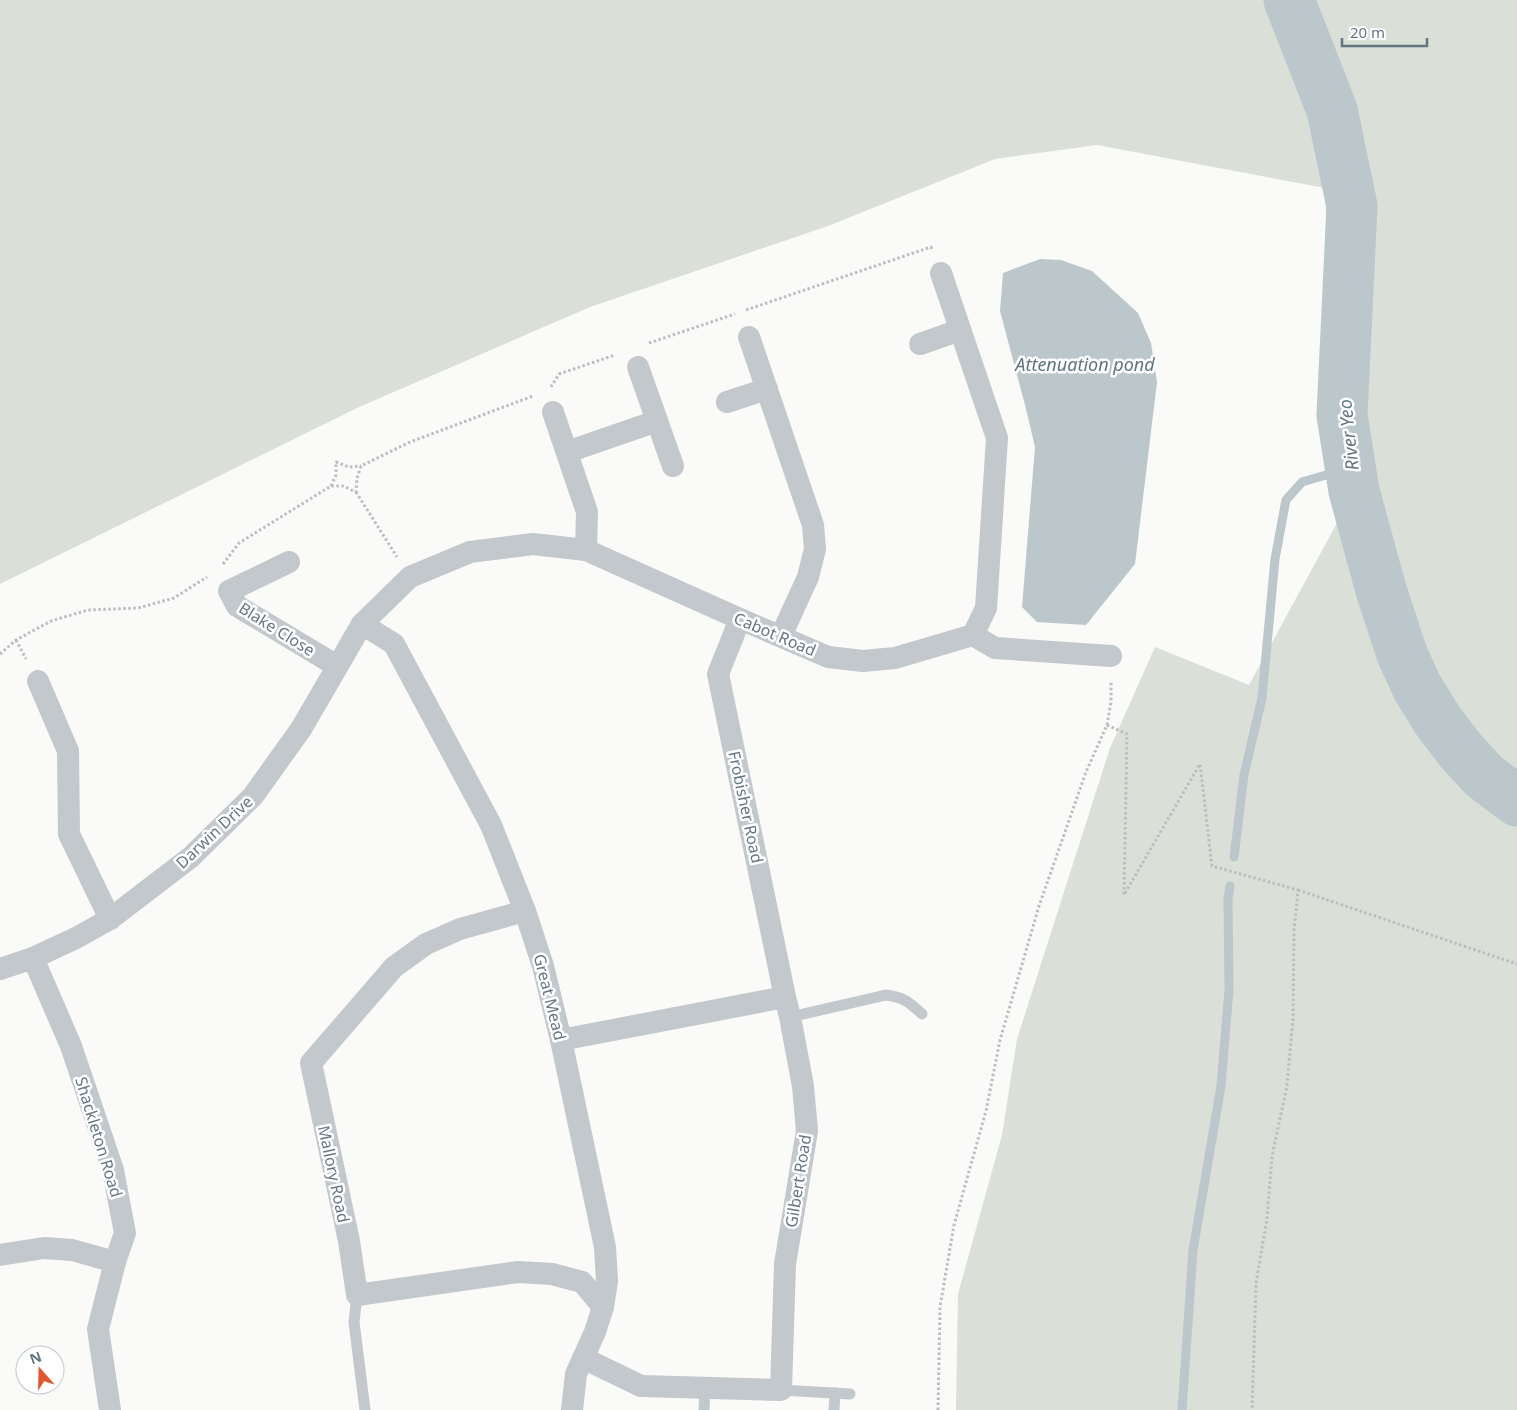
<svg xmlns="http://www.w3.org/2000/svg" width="1517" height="1410" viewBox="0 0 1517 1410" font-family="'Noto Sans',sans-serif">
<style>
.green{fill:#dadfd7}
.water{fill:#bbc7cb}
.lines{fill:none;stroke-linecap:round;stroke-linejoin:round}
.stream{stroke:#bbc7cb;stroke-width:9}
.river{stroke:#bbc7cb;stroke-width:51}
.path{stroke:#bbbfc2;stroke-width:3;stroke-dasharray:2.5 2.5;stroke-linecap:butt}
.service{stroke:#c3c8cc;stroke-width:11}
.minor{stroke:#c3c8cc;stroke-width:22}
.labels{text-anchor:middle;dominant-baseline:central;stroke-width:5;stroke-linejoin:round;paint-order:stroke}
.street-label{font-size:16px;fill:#657683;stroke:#fff}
.water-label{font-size:18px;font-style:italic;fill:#60757c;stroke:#fff}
</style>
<rect width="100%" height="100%" fill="#fafaf8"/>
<!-- green -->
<polygon class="green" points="0,0 1517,0 1517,1410 956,1410 958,1294 1002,1135 1017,1039 1110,748 1155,647 1249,685 1337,523 1325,188 1097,145 995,159 828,226 590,307 359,407 0,584"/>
<!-- water -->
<polygon class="water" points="1040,259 1061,260 1092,271 1138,313 1151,343 1157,382 1135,564 1086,625 1037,622 1022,607 1035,447 1025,405 1000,311 1003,273"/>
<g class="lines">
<!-- stream -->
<g class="stream">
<polyline points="1234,857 1244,775 1262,698 1275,559 1286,500 1302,482 1350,468"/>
<polyline points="1182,1410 1193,1250 1221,1086 1229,990 1228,899 1230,886"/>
</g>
<!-- river -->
<polyline class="river" points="1289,0 1332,110 1352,206 1342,415 1354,491 1381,590 1402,654 1417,687 1438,721 1461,751 1484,776 1517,801"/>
<!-- path -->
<g class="path">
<polyline points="746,310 931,247 932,249"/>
<polyline points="649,343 735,314"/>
<polyline points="551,387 559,374 615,355"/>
<polyline points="331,486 336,475 336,462 349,467 361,466"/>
<polyline points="356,492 397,557"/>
<polyline points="223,564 239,543 331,486 343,486 356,492 357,478 361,466 410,442 533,396"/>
<polyline points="16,640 26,659"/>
<polyline points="0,654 16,640 51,621 88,610 138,608 174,598 207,577"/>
<polyline points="1107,725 1127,734 1124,895 1200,764 1212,866 1298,890 1294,930 1293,1019 1287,1086 1272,1156 1267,1219 1256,1283 1252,1410"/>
<polyline points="1298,890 1517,964"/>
<polyline points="938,1410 940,1307 954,1225 986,1111 1000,1040 1039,906 1086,772 1107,725 1111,702 1111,682"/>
</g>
<!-- service -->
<g class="service">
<path d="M790,1017L886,995C903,997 909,1002 922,1014"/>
<polyline points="357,1295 354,1322 365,1410"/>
<polyline points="781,1390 850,1394"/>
<polyline points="704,1410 705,1388"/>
<polyline points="834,1410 835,1393"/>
</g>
<!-- minor -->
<g class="minor">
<polyline points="941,273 997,438 986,608 973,635"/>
<polyline points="749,337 813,525 815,549 808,577 781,636"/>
<polyline points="920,344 960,330"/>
<polyline points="638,367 673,466"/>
<polyline points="727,402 767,389"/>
<polyline points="553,412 587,512 586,550"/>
<polyline points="567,452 657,421"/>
<polyline points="289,562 229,591 237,606 337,666"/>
<polyline points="740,619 718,674 785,997"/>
<polyline points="362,624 394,644 491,825 525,911 543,966 561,1040 605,1247 607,1281 603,1307 595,1332 576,1374 572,1410"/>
<polyline points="38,681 68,751 69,834 110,919"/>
<polyline points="525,911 460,929 426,944 394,967 311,1063 349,1241 357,1295 518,1272 552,1274 582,1282 603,1307"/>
<polyline points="33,958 71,1046 113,1170 125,1233 115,1262 98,1329 110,1410"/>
<polyline points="0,969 33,958 76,938 110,919 191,857 253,796 301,729 362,624 410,577 470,552 533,544 586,550 740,619 828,657 863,661 895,658 973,635 995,648 1111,656"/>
<polyline points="561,1040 785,997 790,1017 803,1086 807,1131 785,1264 781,1390 641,1386 583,1358"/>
<polyline points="0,1255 44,1248 72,1250 115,1262"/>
</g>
</g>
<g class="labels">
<!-- street labels -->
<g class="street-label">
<text transform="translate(277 629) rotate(32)">Blake Close</text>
<text transform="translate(775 634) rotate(23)">Cabot Road</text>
<text transform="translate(746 807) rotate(78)">Frobisher Road</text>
<text transform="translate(214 832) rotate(-43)">Darwin Drive</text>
<text transform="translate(550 997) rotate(76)">Great Mead</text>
<text transform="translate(99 1137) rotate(73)">Shackleton Road</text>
<text transform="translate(334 1174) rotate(78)">Mallory Road</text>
<text transform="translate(798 1181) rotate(-81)">Gilbert Road</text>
</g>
<!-- water labels -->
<g class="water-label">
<text x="1085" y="364">Attenuation pond</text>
<text transform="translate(1348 435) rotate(-96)">River Yeo</text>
</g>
</g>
<!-- north arrow -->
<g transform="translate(40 1370) rotate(340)"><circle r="24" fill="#ffffff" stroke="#c1c8cd"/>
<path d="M0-4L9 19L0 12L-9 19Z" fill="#e4572e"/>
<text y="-8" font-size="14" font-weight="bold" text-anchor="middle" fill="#657683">N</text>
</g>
<!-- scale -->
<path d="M1342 38v8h85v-8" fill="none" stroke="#657683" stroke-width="2.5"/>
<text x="1350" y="38" font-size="15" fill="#657683" stroke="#ffffff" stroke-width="4" paint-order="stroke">20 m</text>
</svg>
